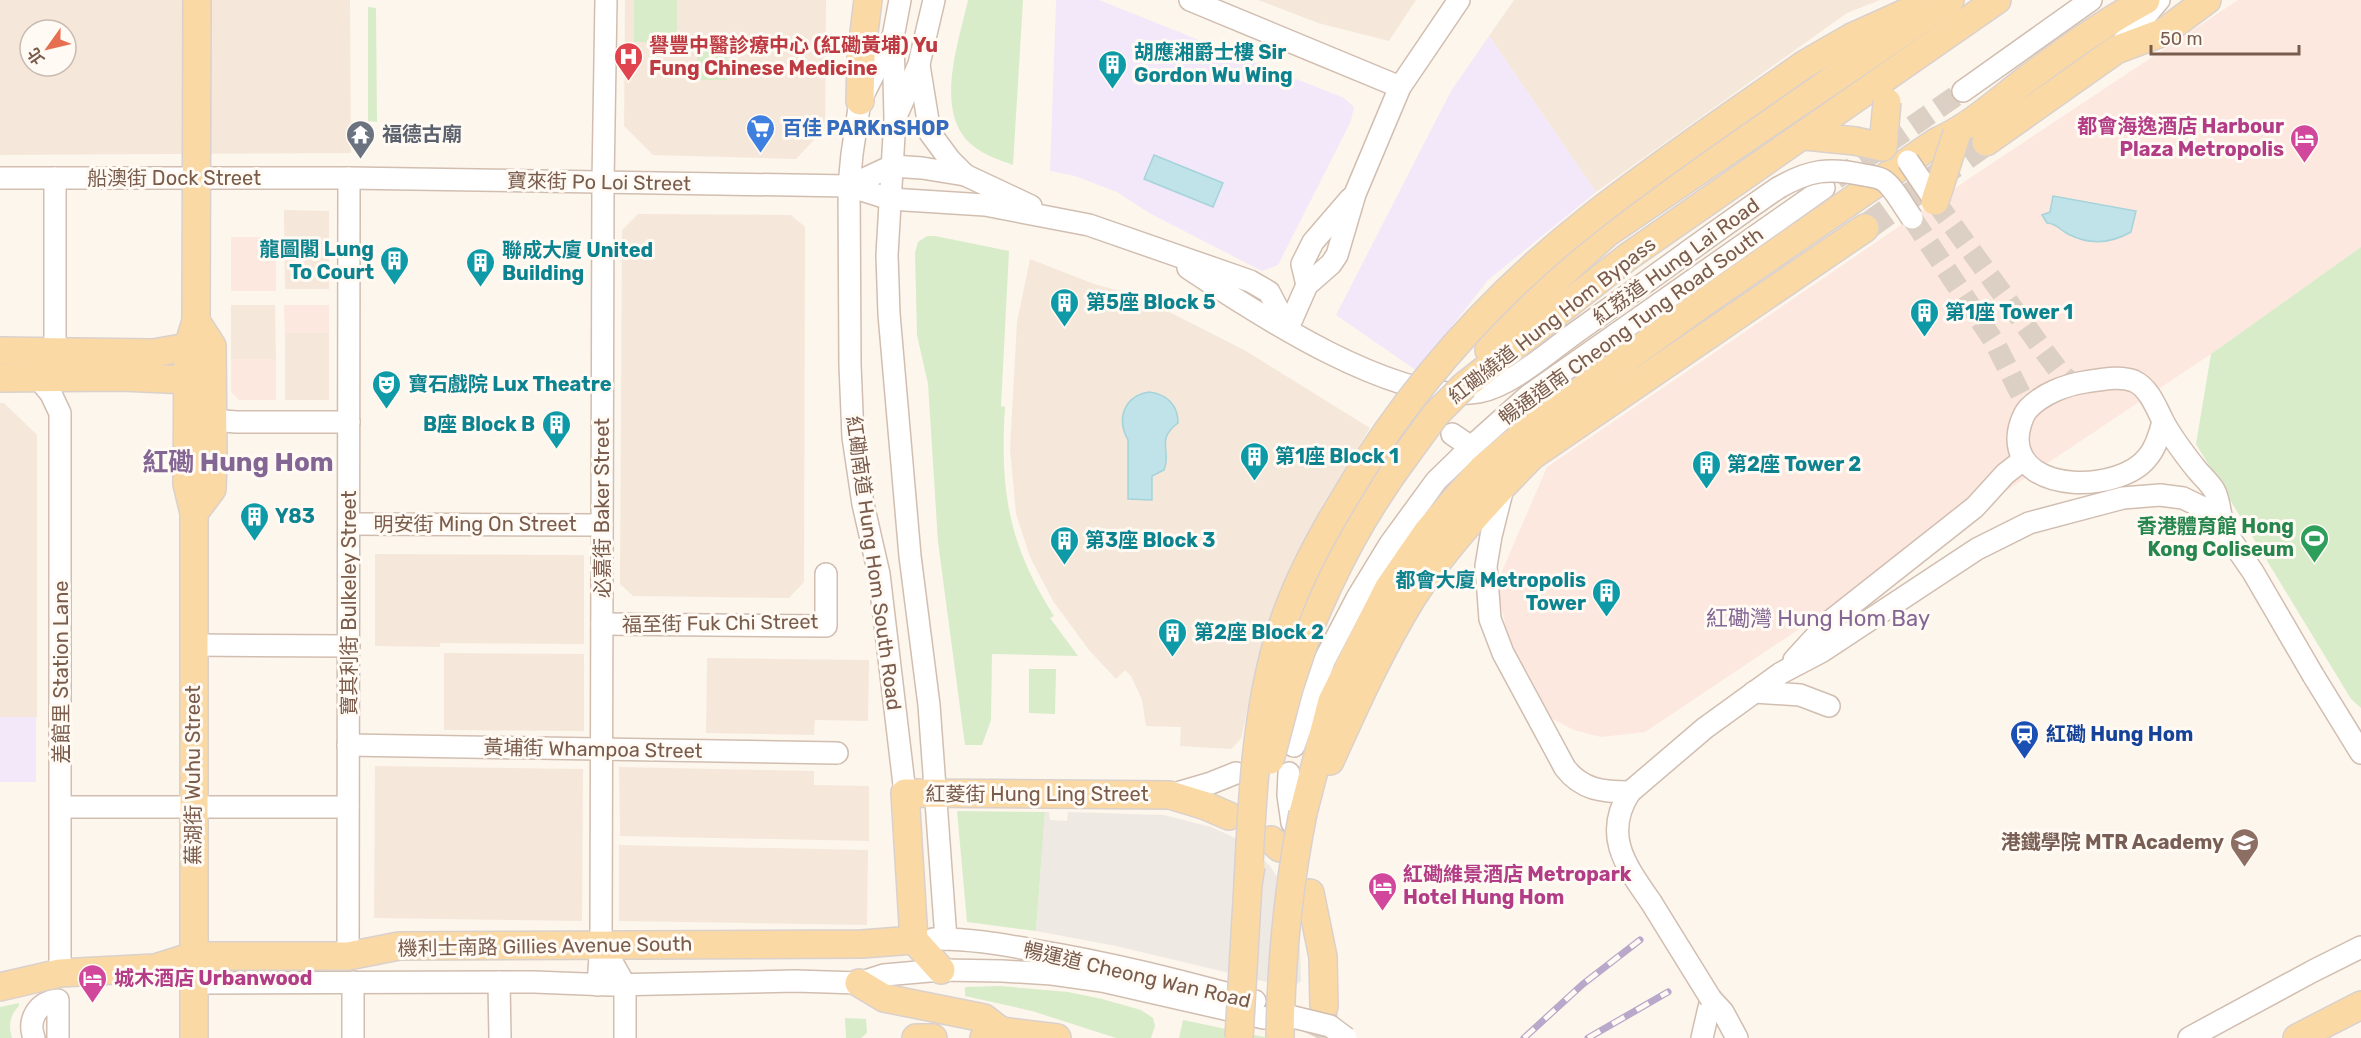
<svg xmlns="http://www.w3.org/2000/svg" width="2361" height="1038" viewBox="0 0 2361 1038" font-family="Rubik,'Noto Sans TC',sans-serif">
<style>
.residential{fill:#f5e8da;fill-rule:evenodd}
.commercial{fill:#fde8e0}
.industrial{fill:#efe9e4}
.education{fill:#f3e8fa}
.green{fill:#d8ecc9}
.water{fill:#bfe3e8;stroke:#a5d3da;stroke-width:1.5}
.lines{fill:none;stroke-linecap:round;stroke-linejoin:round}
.minor-tunnel{stroke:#dcd0c4;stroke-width:21;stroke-dasharray:21 10;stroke-linecap:butt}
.major-tunnel{stroke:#dcd0c4;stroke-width:27;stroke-dasharray:27 14;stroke-linecap:butt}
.minor-casing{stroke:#d1beb0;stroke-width:24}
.major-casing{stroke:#dad1cd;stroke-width:30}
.minor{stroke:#fff;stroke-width:21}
.major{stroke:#fbd9a5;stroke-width:27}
.rail-casing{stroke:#b9a8c9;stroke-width:7}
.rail{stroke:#fffaf3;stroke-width:4.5;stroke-dasharray:14;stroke-linecap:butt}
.minor-bridge-casing{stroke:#d1beb0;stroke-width:24;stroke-linecap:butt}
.major-bridge-casing{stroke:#dad1cd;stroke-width:30;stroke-linecap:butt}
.minor-bridge{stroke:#fff;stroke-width:21}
.major-bridge{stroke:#fbd9a5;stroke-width:27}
.labels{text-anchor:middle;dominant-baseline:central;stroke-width:6;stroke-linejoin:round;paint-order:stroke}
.health-label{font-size:20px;font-weight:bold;fill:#be3a42;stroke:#fffaf3;text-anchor:start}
.culture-label{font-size:20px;font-weight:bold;fill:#0d838f;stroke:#fffaf3;text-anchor:start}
.hotel-label{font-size:20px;font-weight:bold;fill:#b23c85;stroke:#fffaf3;text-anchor:start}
.shop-label{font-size:20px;font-weight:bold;fill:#366cbe;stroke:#fffaf3;text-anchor:start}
.worship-label{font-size:20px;font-weight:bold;fill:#5b616d;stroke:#fffaf3;text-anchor:start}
.street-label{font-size:20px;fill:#7a5c4d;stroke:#fffaf3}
.leisure-label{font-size:20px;font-weight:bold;fill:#27864d;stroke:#fffaf3;text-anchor:end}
.transit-label{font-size:20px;font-weight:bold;fill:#164399;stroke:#fffaf3;text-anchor:start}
.education-label{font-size:20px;font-weight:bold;fill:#785e54;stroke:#fffaf3;text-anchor:end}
.quarter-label{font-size:22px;fill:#846695;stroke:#fffaf3}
.district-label{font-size:26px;font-weight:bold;fill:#846695;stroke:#fffaf3}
</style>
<rect width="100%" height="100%" fill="#fdf6ec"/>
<!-- residential -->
<g class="residential">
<path d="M0,0H350L351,153L0,155ZM30,30H66V66H30Z"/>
<polygon points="625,0 826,0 825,128 796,159 653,155 624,126"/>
<polygon points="1258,0 1416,0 1389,41 1318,23"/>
<polygon points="1514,0 1880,0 1847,13 1596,192 1489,36"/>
<polygon points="284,210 329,211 329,289 285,289"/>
<polygon points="638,214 791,215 805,227 804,582 789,598 633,596 620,584 622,230"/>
<polygon points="1030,259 1094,284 1138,296 1246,351 1370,428 1323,504 1260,652 1241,739 1231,749 1180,746 1181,727 1146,726 1142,700 1131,676 1125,670 1116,679 1089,650 1053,601 1030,557 1016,514 1010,450 1017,322"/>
<polygon points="231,305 275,305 276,359 231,359"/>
<rect x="285" y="333" width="44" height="67"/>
<polygon points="0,403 4,403 37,435 37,717 0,717"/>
<polygon points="375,554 584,555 584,644 440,643 440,647 375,646"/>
<polygon points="444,653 584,654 584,731 444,730"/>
<polygon points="707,658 869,660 868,721 815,720 814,735 706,733"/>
<polygon points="375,766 583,769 582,921 374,918"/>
<polygon points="619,767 814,771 814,785 869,786 869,841 620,836"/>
<polygon points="619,845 868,850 867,925 619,921"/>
</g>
<!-- commercial -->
<g class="commercial">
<polygon points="2238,0 2361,0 2361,247 2211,354 1645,732 1601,737 1574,730 1547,716 1511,649 1496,585 1547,467 1970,178"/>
<rect x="231" y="237" width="45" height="54"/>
<polygon points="284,305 329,305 329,333 285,333"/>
<polygon points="231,359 276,359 276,400 239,400 231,392"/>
</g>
<!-- industrial -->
<polygon class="industrial" points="1045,812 1049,812 1050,820 1067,821 1068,812 1164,815 1211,827 1231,836 1255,851 1270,866 1286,891 1294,916 1300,950 1301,981 1292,988 1116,946 1036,931"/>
<!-- education -->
<g class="education">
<polygon points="1056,0 1099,0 1344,98 1354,107 1351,121 1278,265 1262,271 1149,213 1117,192 1075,176 1050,171"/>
<polygon points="1489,36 1596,192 1488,280 1417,371 1336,315 1451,91"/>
<rect x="0" y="717" width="36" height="65"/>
</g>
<!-- green -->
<g class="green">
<rect x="634" y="0" width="43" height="42"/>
<path d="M968,0H1023L1013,165C999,160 984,155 972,145C933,112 959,42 968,0Z"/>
<polygon points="368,7 376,8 377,122 368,121"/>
<rect x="697" y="44" width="30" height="36"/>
<path d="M927,236H935L1009,251L1001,406L1005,407C1000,491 1008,544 1054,616L1050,618L1078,656L992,654L991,720L982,745H965L938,542L928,384L917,335L915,253L918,242Z"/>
<polygon points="2361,247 2361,708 2351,699 2196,444 2211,354"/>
<polygon points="1029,669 1056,669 1055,714 1029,713"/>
<polygon points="957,811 1045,812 1036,931 967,922"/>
<polygon points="1000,986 1068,992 1102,999 1141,1010 1153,1018 1155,1026 1151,1038 1116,1038 1032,1011 965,996 965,987"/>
<path d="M19,1003V1006C10,1015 8,1025 12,1038H0V1007Z"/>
<polygon points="845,1018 866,1019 867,1033 861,1038 846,1038"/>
<polygon points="1183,1020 1269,1038 1179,1038"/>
</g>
<!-- water -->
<g class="water">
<polygon points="1154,155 1223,183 1213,207 1144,179"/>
<path d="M2053,196L2136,211L2131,232C2110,244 2089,245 2068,234C2060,230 2056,223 2047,223L2042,215L2050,212Z"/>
<path d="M1149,392C1167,394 1178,405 1178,423C1155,440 1172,451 1164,470L1152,476V500L1128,499V440C1116,419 1124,396 1149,392Z"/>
</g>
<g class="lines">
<!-- minor-tunnel -->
<g class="minor-tunnel">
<polyline points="1836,179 1963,91"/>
<polyline points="1935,201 2044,351 2059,371 2072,384"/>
<polyline points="1912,218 1995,343 2028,409"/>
</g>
<!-- major-tunnel -->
<g class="major-tunnel">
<polyline points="1865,228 1986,142"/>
<polyline points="1317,1038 1324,1024 1324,1006"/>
</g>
<defs>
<g id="minor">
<polyline points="900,0 893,37 895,118 887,255 889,314 910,556 929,705 946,939"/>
<polyline points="1190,0 1400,87"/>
<polyline points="892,38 860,101 852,154 849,186 850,365 853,437 863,504 879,574 905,793"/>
<polyline points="2116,50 2159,0"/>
<polyline points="919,65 930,133 950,160 965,175"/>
<polyline points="1963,91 2091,0"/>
<polyline points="898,112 919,64 934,0"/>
<polyline points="0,178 349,178 849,186 890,199 985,205 1089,225 1250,281 1269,292 1288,328"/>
<polyline points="849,186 892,166 922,168 965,175 1031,206"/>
<path d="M1188,268C1254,312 1398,407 1479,392C1510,386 1545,355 1571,336C1640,287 1708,236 1778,188"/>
<polyline points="1307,285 1302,264 1313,242 1350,199"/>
<polyline points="1288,328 1307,285 1331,264 1337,255 1355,194 1400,87 1459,0"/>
<polyline points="55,352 55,178"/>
<polyline points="38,378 51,394 60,413 60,973"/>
<polyline points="213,420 236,422 349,422"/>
<path d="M2163,421C2160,434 2156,448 2147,458C2120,492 2019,495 2018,439C2018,430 2022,416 2028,409C2042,394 2065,385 2085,382C2100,380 2119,375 2134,381C2149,388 2156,407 2163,421C2172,438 2185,455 2197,470C2202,476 2210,483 2214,490C2220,500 2219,514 2224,525"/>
<polyline points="1452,434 1471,447"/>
<path d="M1503,488L1491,536L1486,566L1490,619L1503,653L1565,768C1582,790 1603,792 1630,792"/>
<polyline points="349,524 602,525"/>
<polyline points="602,624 826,626 826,574"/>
<polyline points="193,645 349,646"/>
<polyline points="1794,660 1828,623 1975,507 2005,474 2023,460"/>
<polyline points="2313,675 2361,753"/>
<polyline points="1754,692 1800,695 1829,706"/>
<polyline points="348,745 837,753"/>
<polyline points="1294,746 1324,661 1357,598 1390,544 1436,481 1471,447 1528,396 1824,188"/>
<polyline points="1289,773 1288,795 1292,823"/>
<polyline points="1170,795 1211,783 1236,773"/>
<polyline points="61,807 348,807"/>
<path d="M1651,902C1626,866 1602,835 1630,792L1705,728L1781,673L1821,652L1977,549L2029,523L2123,498L2160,495L2183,498L2220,516"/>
<path d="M933,939C966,938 1000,944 1033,950C1108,962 1181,981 1255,1001"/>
<polyline points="601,943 625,985 625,1038"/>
<polyline points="348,956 349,178"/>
<polyline points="353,982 353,1038"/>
<polyline points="499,982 500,1038"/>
<polyline points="194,983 534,982 610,985 795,981 859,983 884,975 941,970 1002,971 1052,974 1102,981 1264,1018 1285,1015"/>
<polyline points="598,985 601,943 603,182 606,0"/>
<polyline points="1711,999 1723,1012 1737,1038"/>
<path d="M34,1038C27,1019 38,1002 58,1000V1038"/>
<polyline points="1702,1038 1711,999"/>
<polyline points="2189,1038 2313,971 2361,947"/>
</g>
<g id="major">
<polyline points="1805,64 1852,37 1914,9"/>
<polyline points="860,101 861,57 868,0"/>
<polyline points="1805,136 1855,141"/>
<polyline points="1986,142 2116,50 2164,32 2207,0"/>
<polyline points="1489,350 1545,289 1607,233 1950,0"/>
<polyline points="0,351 153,353 188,347"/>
<polyline points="0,378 121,377 189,380"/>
<polyline points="1464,386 1629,256 1997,0"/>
<polyline points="194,513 212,489 213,459 212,346 196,321"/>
<path d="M1307,634C1335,566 1364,511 1409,451"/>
<path d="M1330,761C1354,708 1381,648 1412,598C1444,548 1491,497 1533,455L1865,228"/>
<path d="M1303,813L1332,701L1388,589L1428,531L1482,469L1546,416L1703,303L1936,142C1968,128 1995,104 2023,82C2062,53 2103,23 2146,0"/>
<polyline points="1271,840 1280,848"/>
<polyline points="1310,893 1323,957 1324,1006"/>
<polyline points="914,940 905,793 1170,795 1206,806 1229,816"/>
<polyline points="914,940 941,970"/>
<polyline points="859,983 884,998 984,1018 1001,1031"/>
<polyline points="0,987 60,973 155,968 193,956 348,956 399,946 862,944 914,940"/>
<polyline points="194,1038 194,513 187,484 188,347 196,321 197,0"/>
<polyline points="916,1038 933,1038"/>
<polyline points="984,1038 1001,1031 1057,1038"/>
<polyline points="2297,1038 2361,1005"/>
</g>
</defs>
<!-- minor casing -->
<use href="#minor" class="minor-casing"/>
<!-- major casing -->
<use href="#major" class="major-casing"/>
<!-- minor -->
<use href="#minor" class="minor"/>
<!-- major -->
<use href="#major" class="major"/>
<defs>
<g id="rail">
<polyline points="1524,1038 1583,984 1640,940"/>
<polyline points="1588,1038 1668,992"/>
</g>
</defs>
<!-- rail casing -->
<use href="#rail" class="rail-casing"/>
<!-- rail -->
<use href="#rail" class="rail"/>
<defs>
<g id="minor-bridge">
<polyline points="1908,161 1935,201"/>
<path d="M1778,188C1809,170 1829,167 1864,175C1869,176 1878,177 1883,180C1893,186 1904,207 1912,218"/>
<polyline points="2231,540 2253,572 2313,675"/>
<polyline points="1651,902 1711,999"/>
<polyline points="1285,1015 1330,1026 1346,1038"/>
</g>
<g id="major-bridge">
<polyline points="1855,141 1883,147 1887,102"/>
<polyline points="1935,201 1957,133"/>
<polyline points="1409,451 1436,414 1464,386"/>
<polyline points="1270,760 1289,688 1307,634"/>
<path d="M1248,884C1252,802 1255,720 1278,640C1293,588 1319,540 1347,494C1410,387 1495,293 1592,217C1661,163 1734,114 1805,64"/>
<polyline points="1239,1038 1248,884 1251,866"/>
<path d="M1280,1038C1281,962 1288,888 1303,813"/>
</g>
</defs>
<!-- minor-bridge casing -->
<use href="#minor-bridge" class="minor-bridge-casing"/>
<!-- major-bridge casing -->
<use href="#major-bridge" class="major-bridge-casing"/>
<!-- minor-bridge -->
<use href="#minor-bridge" class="minor-bridge"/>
<!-- major-bridge -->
<use href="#major-bridge" class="major-bridge"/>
</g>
<!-- icons -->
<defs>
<symbol id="hospital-pin" viewBox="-11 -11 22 30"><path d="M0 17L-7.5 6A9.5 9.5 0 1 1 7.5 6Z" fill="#e0444e" stroke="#fffaf3"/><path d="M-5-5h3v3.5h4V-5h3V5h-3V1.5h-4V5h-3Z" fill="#fff"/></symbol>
<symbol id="building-pin" viewBox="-11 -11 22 30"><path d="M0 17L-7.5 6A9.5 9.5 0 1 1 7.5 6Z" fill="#0f9aa8" stroke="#fffaf3"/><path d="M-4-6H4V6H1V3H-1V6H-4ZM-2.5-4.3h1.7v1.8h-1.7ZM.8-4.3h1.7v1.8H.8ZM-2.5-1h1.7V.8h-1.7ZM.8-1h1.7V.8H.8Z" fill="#fff"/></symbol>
<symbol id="supermarket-pin" viewBox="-11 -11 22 30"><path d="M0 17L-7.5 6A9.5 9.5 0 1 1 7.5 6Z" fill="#3f7fe0" stroke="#fffaf3"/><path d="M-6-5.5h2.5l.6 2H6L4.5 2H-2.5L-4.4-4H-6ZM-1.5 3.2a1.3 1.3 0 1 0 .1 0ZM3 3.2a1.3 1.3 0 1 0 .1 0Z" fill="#fff"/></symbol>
<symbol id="temple-pin" viewBox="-11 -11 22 30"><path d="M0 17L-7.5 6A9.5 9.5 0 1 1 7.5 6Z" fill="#6b7280" stroke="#fffaf3"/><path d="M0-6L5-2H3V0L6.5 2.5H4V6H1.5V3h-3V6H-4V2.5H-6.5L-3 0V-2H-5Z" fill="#fff"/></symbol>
<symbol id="hotel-pin" viewBox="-11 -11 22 30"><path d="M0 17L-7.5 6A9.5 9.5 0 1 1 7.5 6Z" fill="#d1479c" stroke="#fffaf3"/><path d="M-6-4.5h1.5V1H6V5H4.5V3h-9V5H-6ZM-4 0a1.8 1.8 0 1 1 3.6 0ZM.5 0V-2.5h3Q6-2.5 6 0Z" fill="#fff"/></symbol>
<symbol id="theatre-pin" viewBox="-11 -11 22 30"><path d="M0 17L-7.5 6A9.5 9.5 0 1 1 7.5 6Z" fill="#0f9aa8" stroke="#fffaf3"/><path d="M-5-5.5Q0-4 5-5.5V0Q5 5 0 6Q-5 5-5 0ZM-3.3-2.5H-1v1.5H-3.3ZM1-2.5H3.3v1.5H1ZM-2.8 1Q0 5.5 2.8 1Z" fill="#fff"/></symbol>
<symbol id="stadium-pin" viewBox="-11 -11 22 30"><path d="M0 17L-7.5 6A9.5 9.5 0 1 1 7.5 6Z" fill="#2e9e5b" stroke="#fffaf3"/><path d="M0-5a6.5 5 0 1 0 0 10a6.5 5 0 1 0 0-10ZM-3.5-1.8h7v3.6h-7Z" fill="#fff"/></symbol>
<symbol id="station-pin" viewBox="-11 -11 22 30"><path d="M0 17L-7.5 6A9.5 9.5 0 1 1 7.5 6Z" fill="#1a4fb4" stroke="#fffaf3"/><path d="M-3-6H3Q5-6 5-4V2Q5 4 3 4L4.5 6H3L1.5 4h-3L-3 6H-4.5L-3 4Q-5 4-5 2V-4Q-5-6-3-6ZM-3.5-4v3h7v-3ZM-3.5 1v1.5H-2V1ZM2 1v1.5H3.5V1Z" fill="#fff"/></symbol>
<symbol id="university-pin" viewBox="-11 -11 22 30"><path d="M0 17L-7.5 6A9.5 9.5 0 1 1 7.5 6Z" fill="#8d6e63" stroke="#fffaf3"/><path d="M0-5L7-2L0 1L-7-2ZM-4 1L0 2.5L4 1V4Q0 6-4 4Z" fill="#fff"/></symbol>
</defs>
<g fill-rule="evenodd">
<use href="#hospital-pin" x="612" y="40" width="33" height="45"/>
<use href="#building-pin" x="1096" y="48" width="33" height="45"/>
<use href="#supermarket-pin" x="744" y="112" width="33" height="45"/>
<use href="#temple-pin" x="344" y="118" width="33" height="45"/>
<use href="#hotel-pin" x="2288" y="122" width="33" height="45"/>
<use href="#building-pin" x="378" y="244" width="33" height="45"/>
<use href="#building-pin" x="464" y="246" width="33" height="45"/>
<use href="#building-pin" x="1048" y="286" width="33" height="45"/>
<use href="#building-pin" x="1908" y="296" width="33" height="45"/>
<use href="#theatre-pin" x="370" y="368" width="33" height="45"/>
<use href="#building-pin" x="540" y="408" width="33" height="45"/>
<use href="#building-pin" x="1238" y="440" width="33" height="45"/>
<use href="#building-pin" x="1690" y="448" width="33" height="45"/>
<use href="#building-pin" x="238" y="500" width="33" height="45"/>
<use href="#stadium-pin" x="2298" y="522" width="33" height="45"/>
<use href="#building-pin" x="1048" y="524" width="33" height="45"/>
<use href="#building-pin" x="1590" y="576" width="33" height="45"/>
<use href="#building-pin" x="1156" y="616" width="33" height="45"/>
<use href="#station-pin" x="2008" y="718" width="33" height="45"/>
<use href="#university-pin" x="2228" y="826" width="33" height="45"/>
<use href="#hotel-pin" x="1366" y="870" width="33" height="45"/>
<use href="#hotel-pin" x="76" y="962" width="33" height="45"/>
</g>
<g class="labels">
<!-- health labels -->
<g class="health-label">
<text x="649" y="45">譽豐中醫診療中心 (紅磡黃埔) Yu<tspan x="649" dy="23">Fung Chinese Medicine</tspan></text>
</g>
<!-- culture labels -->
<g class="culture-label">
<text x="1134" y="52">胡應湘爵士樓 Sir<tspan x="1134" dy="23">Gordon Wu Wing</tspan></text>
<text x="374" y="249" text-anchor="end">龍圖閣 Lung<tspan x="374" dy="23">To Court</tspan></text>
<text x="502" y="250">聯成大廈 United<tspan x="502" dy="23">Building</tspan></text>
<text x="1086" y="302">第5座 Block 5</text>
<text x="1945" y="312">第1座 Tower 1</text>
<text x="408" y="384">寶石戲院 Lux Theatre</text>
<text x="535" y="424" text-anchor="end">B座 Block B</text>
<text x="1275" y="456">第1座 Block 1</text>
<text x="1727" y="464">第2座 Tower 2</text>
<text x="275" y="516">Y83</text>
<text x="1085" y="540">第3座 Block 3</text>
<text x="1586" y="580" text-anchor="end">都會大廈 Metropolis<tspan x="1586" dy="23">Tower</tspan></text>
<text x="1194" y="632">第2座 Block 2</text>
</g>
<!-- hotel labels -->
<g class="hotel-label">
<text x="2284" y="126" text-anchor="end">都會海逸酒店 Harbour<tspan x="2284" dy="23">Plaza Metropolis</tspan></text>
<text x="1403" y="874">紅磡維景酒店 Metropark<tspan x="1403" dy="23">Hotel Hung Hom</tspan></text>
<text x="114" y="978">城木酒店 Urbanwood</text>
</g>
<!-- shop labels -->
<g class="shop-label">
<text x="782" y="128">百佳 PARKnSHOP</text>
</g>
<!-- worship labels -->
<g class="worship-label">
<text x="382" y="134">福德古廟</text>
</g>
<!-- street labels -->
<g class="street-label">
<text x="174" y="178">船澳街 Dock Street</text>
<text transform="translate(599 182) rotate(1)">寶來街 Po Loi Street</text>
<text transform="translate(1676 261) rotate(-36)">紅荔道 Hung Lai Road</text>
<text transform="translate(1552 320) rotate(-38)">紅磡繞道 Hung Hom Bypass</text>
<text transform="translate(1631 326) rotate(-36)">暢通道南 Cheong Tung Road South</text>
<text transform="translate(602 508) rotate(-90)">必嘉街 Baker Street</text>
<text x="475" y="524">明安街 Ming On Street</text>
<text transform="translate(874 563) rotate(82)">紅磡南道 Hung Hom South Road</text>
<text transform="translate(349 603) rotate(-90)">寶其利街 Bulkeley Street</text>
<text transform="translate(720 623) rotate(-1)">福至街 Fuk Chi Street</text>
<text transform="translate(61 672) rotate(-90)">差館里 Station Lane</text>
<text transform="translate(593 749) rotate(1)">黃埔街 Whampoa Street</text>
<text transform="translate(193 775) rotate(-90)">蕪湖街 Wuhu Street</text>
<text x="1037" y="794">紅菱街 Hung Ling Street</text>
<text transform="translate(545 946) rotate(-1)">機利士南路 Gillies Avenue South</text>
<text transform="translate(1137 975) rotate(13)">暢運道 Cheong Wan Road</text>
</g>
<!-- leisure labels -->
<g class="leisure-label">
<text x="2294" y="526">香港體育館 Hong<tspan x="2294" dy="23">Kong Coliseum</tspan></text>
</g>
<!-- transit labels -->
<g class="transit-label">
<text x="2046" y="734">紅磡 Hung Hom</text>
</g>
<!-- education labels -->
<g class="education-label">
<text x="2224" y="842">港鐵學院 MTR Academy</text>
</g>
<!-- quarter labels -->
<g class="quarter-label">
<text x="1818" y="618">紅磡灣 Hung Hom Bay</text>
</g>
<!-- district labels -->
<g class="district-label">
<text x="238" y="462">紅磡 Hung Hom</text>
</g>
</g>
<!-- north arrow -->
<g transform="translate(48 48) rotate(236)"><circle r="28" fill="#fffaf3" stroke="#cabbb1" stroke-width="1.5"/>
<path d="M0-4.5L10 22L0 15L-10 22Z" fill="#e76f51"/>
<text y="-9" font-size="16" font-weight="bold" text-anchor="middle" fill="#7a5c4d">北</text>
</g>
<!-- scale -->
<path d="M2151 45v9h148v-9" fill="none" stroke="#7a5c4d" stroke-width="3"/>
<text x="2160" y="45" font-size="18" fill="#7a5c4d" stroke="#fffaf3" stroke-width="4.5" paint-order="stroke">50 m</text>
</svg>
